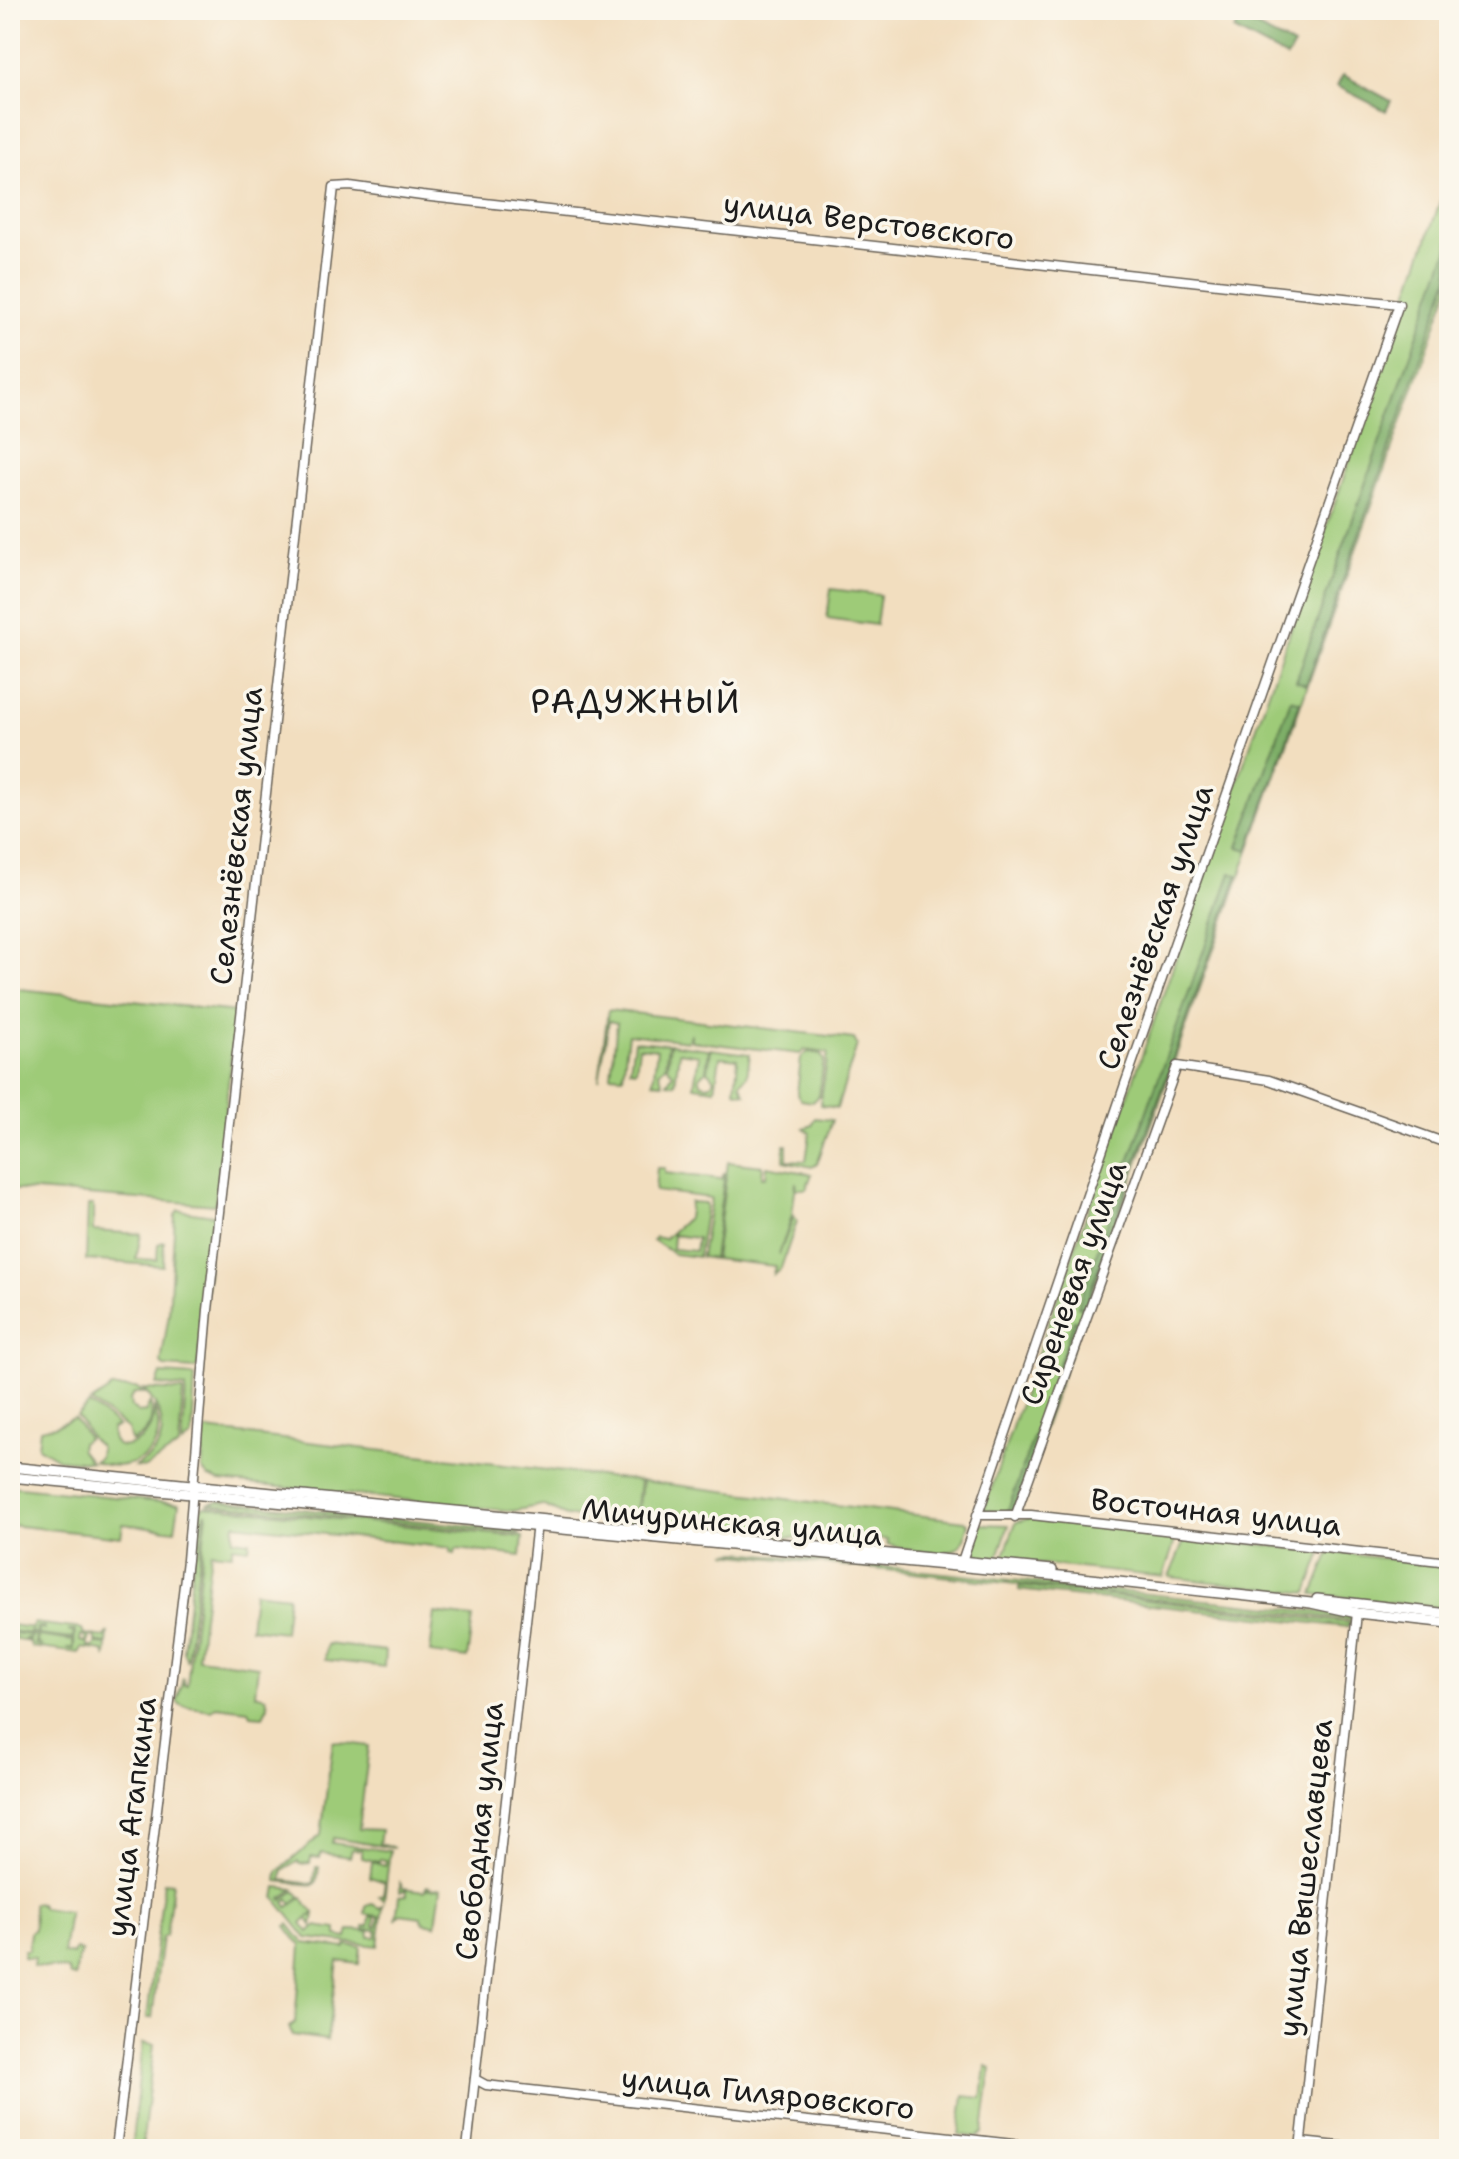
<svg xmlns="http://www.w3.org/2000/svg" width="1459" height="2159" viewBox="0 0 1459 2159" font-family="'Shantell Sans',sans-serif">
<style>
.green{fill:#9ecb78;stroke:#5d744a;stroke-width:2}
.forest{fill:#7eaf68;stroke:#4d6642;stroke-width:2}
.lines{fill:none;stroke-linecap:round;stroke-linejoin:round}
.secondary-casing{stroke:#676055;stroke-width:11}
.primary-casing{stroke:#676055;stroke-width:12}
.secondary{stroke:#fff;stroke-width:8}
.primary{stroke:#fff;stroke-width:9}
.labels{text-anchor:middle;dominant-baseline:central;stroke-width:7;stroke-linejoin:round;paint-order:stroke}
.street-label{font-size:30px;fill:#1c1c1c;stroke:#fbf7ec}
.quarter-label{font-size:34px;letter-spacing:2px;fill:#1c1c1c;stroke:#fbf7ec}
</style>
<rect width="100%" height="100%" fill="#fbf7ec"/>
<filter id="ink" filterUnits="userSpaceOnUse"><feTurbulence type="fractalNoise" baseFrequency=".0125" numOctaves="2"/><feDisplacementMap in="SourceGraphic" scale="16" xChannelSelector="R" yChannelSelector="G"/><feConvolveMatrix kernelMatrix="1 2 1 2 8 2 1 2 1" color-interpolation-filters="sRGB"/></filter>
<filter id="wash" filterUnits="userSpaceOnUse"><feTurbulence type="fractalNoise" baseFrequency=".006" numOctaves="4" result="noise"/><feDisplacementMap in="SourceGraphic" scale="32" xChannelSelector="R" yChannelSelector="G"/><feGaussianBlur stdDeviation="1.8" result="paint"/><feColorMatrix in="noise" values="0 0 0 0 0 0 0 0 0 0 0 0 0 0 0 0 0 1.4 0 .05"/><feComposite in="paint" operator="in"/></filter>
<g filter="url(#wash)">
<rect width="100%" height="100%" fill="#f2debf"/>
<!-- green -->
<g class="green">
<polygon points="1449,188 1449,288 1013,1514 984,1510 1029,1377 1035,1375 1039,1365 1036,1359 1441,199"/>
<polygon points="831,589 880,595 876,625 827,618"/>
<polygon points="10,988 236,1012 215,1205 10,1189"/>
<polygon points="608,1010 854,1039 857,1045 837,1108 820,1105 828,1053 805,1050 800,1054 691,1041 691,1033 688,1041 628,1034 623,1076 611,1075 617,1023 609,1021 599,1080"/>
<polygon points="634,1041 668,1044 665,1066 659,1072 663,1083 653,1082 657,1049 639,1047 636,1070 630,1069"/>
<polygon points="670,1044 709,1049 706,1071 699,1078 701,1083 706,1085 711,1084 714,1079 708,1071 711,1049 750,1054 747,1076 740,1083 745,1093 735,1091 738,1059 720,1057 715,1089 694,1086 699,1055 679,1052 675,1084 667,1083 673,1074 667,1066"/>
<polygon points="808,1052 821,1054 824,1060 819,1096 813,1102 801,1100 797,1094 801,1058"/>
<polygon points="815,1118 832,1120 817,1164 812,1167 784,1161 784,1145 787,1145 787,1160 806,1161 810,1133 804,1128 812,1125"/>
<polygon points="728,1162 763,1166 762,1177 766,1177 767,1166 812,1174 806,1189 797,1189 796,1182 792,1215 779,1255 794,1216 797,1221 781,1268 773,1274 775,1266 715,1259"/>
<polygon points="657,1168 665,1168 665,1173 721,1179 725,1172 713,1259 701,1257 711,1198 655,1191"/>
<polygon points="690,1202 705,1203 706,1206 698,1257 674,1254 653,1240 655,1237 664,1239 671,1233 673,1236 672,1249 695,1251 697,1238 674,1235 672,1232 688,1218"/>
<polygon points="88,1205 93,1205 93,1231 141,1234 136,1259 157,1260 158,1244 164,1242 163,1266 86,1260"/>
<polygon points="178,1210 214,1215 212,1233 207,1245 208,1272 198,1366 194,1369 164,1367 161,1363 169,1313 175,1215"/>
<polygon points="161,1374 195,1376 192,1437 182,1444 186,1388 157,1385"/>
<path d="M112,1388H137L144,1393H135L130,1399L131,1407L138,1413L146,1412L150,1402C155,1420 148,1434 131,1442L128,1429L91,1402Z"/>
<path d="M143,1389L183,1391L179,1446L145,1468L135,1467C171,1448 168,1415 143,1389Z"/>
<path d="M89,1404L118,1426L112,1429C107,1461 156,1446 154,1407C172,1451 132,1477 93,1461L99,1457L100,1447L92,1440L77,1416Z"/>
<polygon points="74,1418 88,1438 81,1443 80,1449 90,1462 58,1459 38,1447 40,1429 55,1426"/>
<polygon points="207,1430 640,1481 635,1523 566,1516 542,1505 513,1511 219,1481 208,1477 202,1470 204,1434"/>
<path d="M642,1481L965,1521L969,1524C967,1530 965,1538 962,1543C950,1562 905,1549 887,1544L888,1540L870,1537L868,1542L850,1543L637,1523Z"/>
<polygon points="10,1486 179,1504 175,1530 123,1524 121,1537 10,1525"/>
<polygon points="218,1501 513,1530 520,1534 207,1504"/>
<polygon points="203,1506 523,1537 521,1556 456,1549 455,1554 451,1553 451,1548 235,1524 233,1539 250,1541 249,1548 232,1546 232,1554 211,1552 198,1658 258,1666 255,1694 266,1697 268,1706 263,1716 251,1715 248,1710 216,1706 211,1710 183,1706 177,1702 183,1678 184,1685 187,1685 207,1513 205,1513 187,1661 183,1651 199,1514"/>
<polygon points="1031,1518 1173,1535 1176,1538 1163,1577 1002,1560 1016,1522"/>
<polygon points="979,1524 1009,1525 997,1559 982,1558 973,1550"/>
<polygon points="1186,1536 1316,1551 1321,1555 1307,1593 1169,1577"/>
<polygon points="739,1552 1349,1615 1352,1620 726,1553"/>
<polygon points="1330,1552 1449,1566 1449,1609 1313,1594"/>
<polygon points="1019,1586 1352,1623 1347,1627 1019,1590"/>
<polygon points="254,1592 288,1596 284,1632 250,1628"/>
<polygon points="435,1613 473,1618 467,1658 430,1653"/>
<polygon points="34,1623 82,1629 84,1634 105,1637 108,1632 107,1644 95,1642 95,1637 89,1636 88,1641 85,1641 85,1636 81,1635 80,1641 88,1643 88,1647 94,1647 95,1644 107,1645 106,1656 103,1651 82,1648 79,1653 31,1647 30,1642 10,1639 15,1637 11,1636 12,1633 30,1635 29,1638 24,1639 30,1640 31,1635 36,1636 35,1644 42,1646 37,1643 38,1636 73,1641 73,1648 66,1648 74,1649 75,1631 68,1631 74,1633 73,1639 38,1635 38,1628 44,1629 44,1627 37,1627 36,1634 32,1633 31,1630 30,1634 12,1631 12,1627 10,1631 10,1625 32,1628"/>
<polygon points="327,1644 385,1651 384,1667 325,1660"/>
<polygon points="333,1741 369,1746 359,1829 381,1830 379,1844 394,1848 333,1838 332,1843 390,1851 384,1900 379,1896 383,1894 385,1882 370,1877 372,1862 385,1866 386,1860 380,1859 379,1862 362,1858 362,1850 352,1849 350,1857 321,1853 320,1858 311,1857 310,1863 299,1864 298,1861 283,1871 282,1880 312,1884 314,1882 316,1867 319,1867 317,1881 313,1885 277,1881 278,1872 321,1835"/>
<polygon points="164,1882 173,1883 166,1936 162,1937 152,2018 147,2018"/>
<polygon points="400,1883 403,1888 424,1891 427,1886 430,1887 428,1889 441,1888 436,1925 423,1923 421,1917 400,1914 396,1920 399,1896 407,1895 407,1890 400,1892"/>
<polygon points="277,1887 294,1889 281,1898 282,1900 295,1891 301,1897 293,1904 289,1899 285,1902 288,1907 302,1898 314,1913 308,1917 314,1914 312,1925 307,1918 302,1923 309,1932 315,1926 337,1929 337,1936 347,1938 349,1930 370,1931 369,1937 376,1937 377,1930 364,1929 364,1926 369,1926 370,1916 375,1917 374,1926 377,1927 379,1916 365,1914 366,1906 372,1904 380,1908 383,1905 378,1946 307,1938 275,1898"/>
<polygon points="33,1903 40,1904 42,1908 69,1912 63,1953 73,1955 75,1950 82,1951 78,1959 75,1977 70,1976 68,1970 33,1966 34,1958 23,1957 24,1950 28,1950 30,1933 34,1929"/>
<polygon points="289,1924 304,1943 345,1948 346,1945 361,1947 359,1964 338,1961 327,2040 293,2035 289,2027 295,2023 301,1946 286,1926"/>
<polygon points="143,2043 154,2044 142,2149 131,2149"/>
<polygon points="986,2066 991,2068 983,2132 978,2137 959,2135 964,2096 982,2098"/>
</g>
<!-- forest -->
<g class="forest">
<polygon points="1240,19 1294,46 1287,58 1234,30"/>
<polygon points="1343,75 1391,101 1386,111 1337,86"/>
<polygon points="1449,245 1449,277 1306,685 1296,681"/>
<polygon points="1291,699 1300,702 1248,850 1238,847"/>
<polygon points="1231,873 1238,875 1084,1308 1078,1306"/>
<polygon points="1074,1320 1080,1321 1013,1511 1007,1513"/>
</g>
</g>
<g filter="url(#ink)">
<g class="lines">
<defs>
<g id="secondary">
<polyline points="977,1515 1031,1515 1449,1562"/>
<polyline points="1015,1517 1177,1066 1269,1080 1449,1144"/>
<polyline points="475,2079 486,2085 1058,2149"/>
<polyline points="1301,2142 1367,2149"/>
<polyline points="116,2149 187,1560 208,1310 334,187 350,186 422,196 1399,304 1125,1084 960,1567"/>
<polyline points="467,2149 537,1523"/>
<polyline points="1300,2149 1357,1613"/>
</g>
<g id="primary">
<polyline points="10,1467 1052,1570"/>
<polyline points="10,1477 1082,1578 1311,1603 1357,1613 1449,1623"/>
<polyline points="1317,1599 1449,1614"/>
</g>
</defs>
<!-- secondary casing -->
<use href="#secondary" class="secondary-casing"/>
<!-- primary casing -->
<use href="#primary" class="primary-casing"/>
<!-- secondary -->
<use href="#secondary" class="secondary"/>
<!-- primary -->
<use href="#primary" class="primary"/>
</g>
</g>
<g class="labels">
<!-- street labels -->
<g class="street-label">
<text transform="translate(869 221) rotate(7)">улица Верстовского</text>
<text transform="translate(236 836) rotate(-84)">Селезнёвская улица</text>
<text transform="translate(1155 927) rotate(-71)">Селезнёвская улица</text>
<text transform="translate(1073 1283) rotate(-70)">Сиреневая улица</text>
<text transform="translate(1216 1512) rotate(6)">Восточная улица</text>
<text transform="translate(732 1522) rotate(5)">Мичуринская улица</text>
<text transform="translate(131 1817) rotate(-83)">улица Агапкина</text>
<text transform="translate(479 1831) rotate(-84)">Свободная улица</text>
<text transform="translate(1305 1878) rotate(-84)">улица Вышеславцева</text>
<text transform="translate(768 2093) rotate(6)">улица Гиляровского</text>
</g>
<!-- quarter labels -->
<g class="quarter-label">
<text x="636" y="701">РАДУЖНЫЙ</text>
</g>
</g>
<!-- margin -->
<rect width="1459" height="2159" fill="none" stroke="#fbf7ec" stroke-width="40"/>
</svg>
